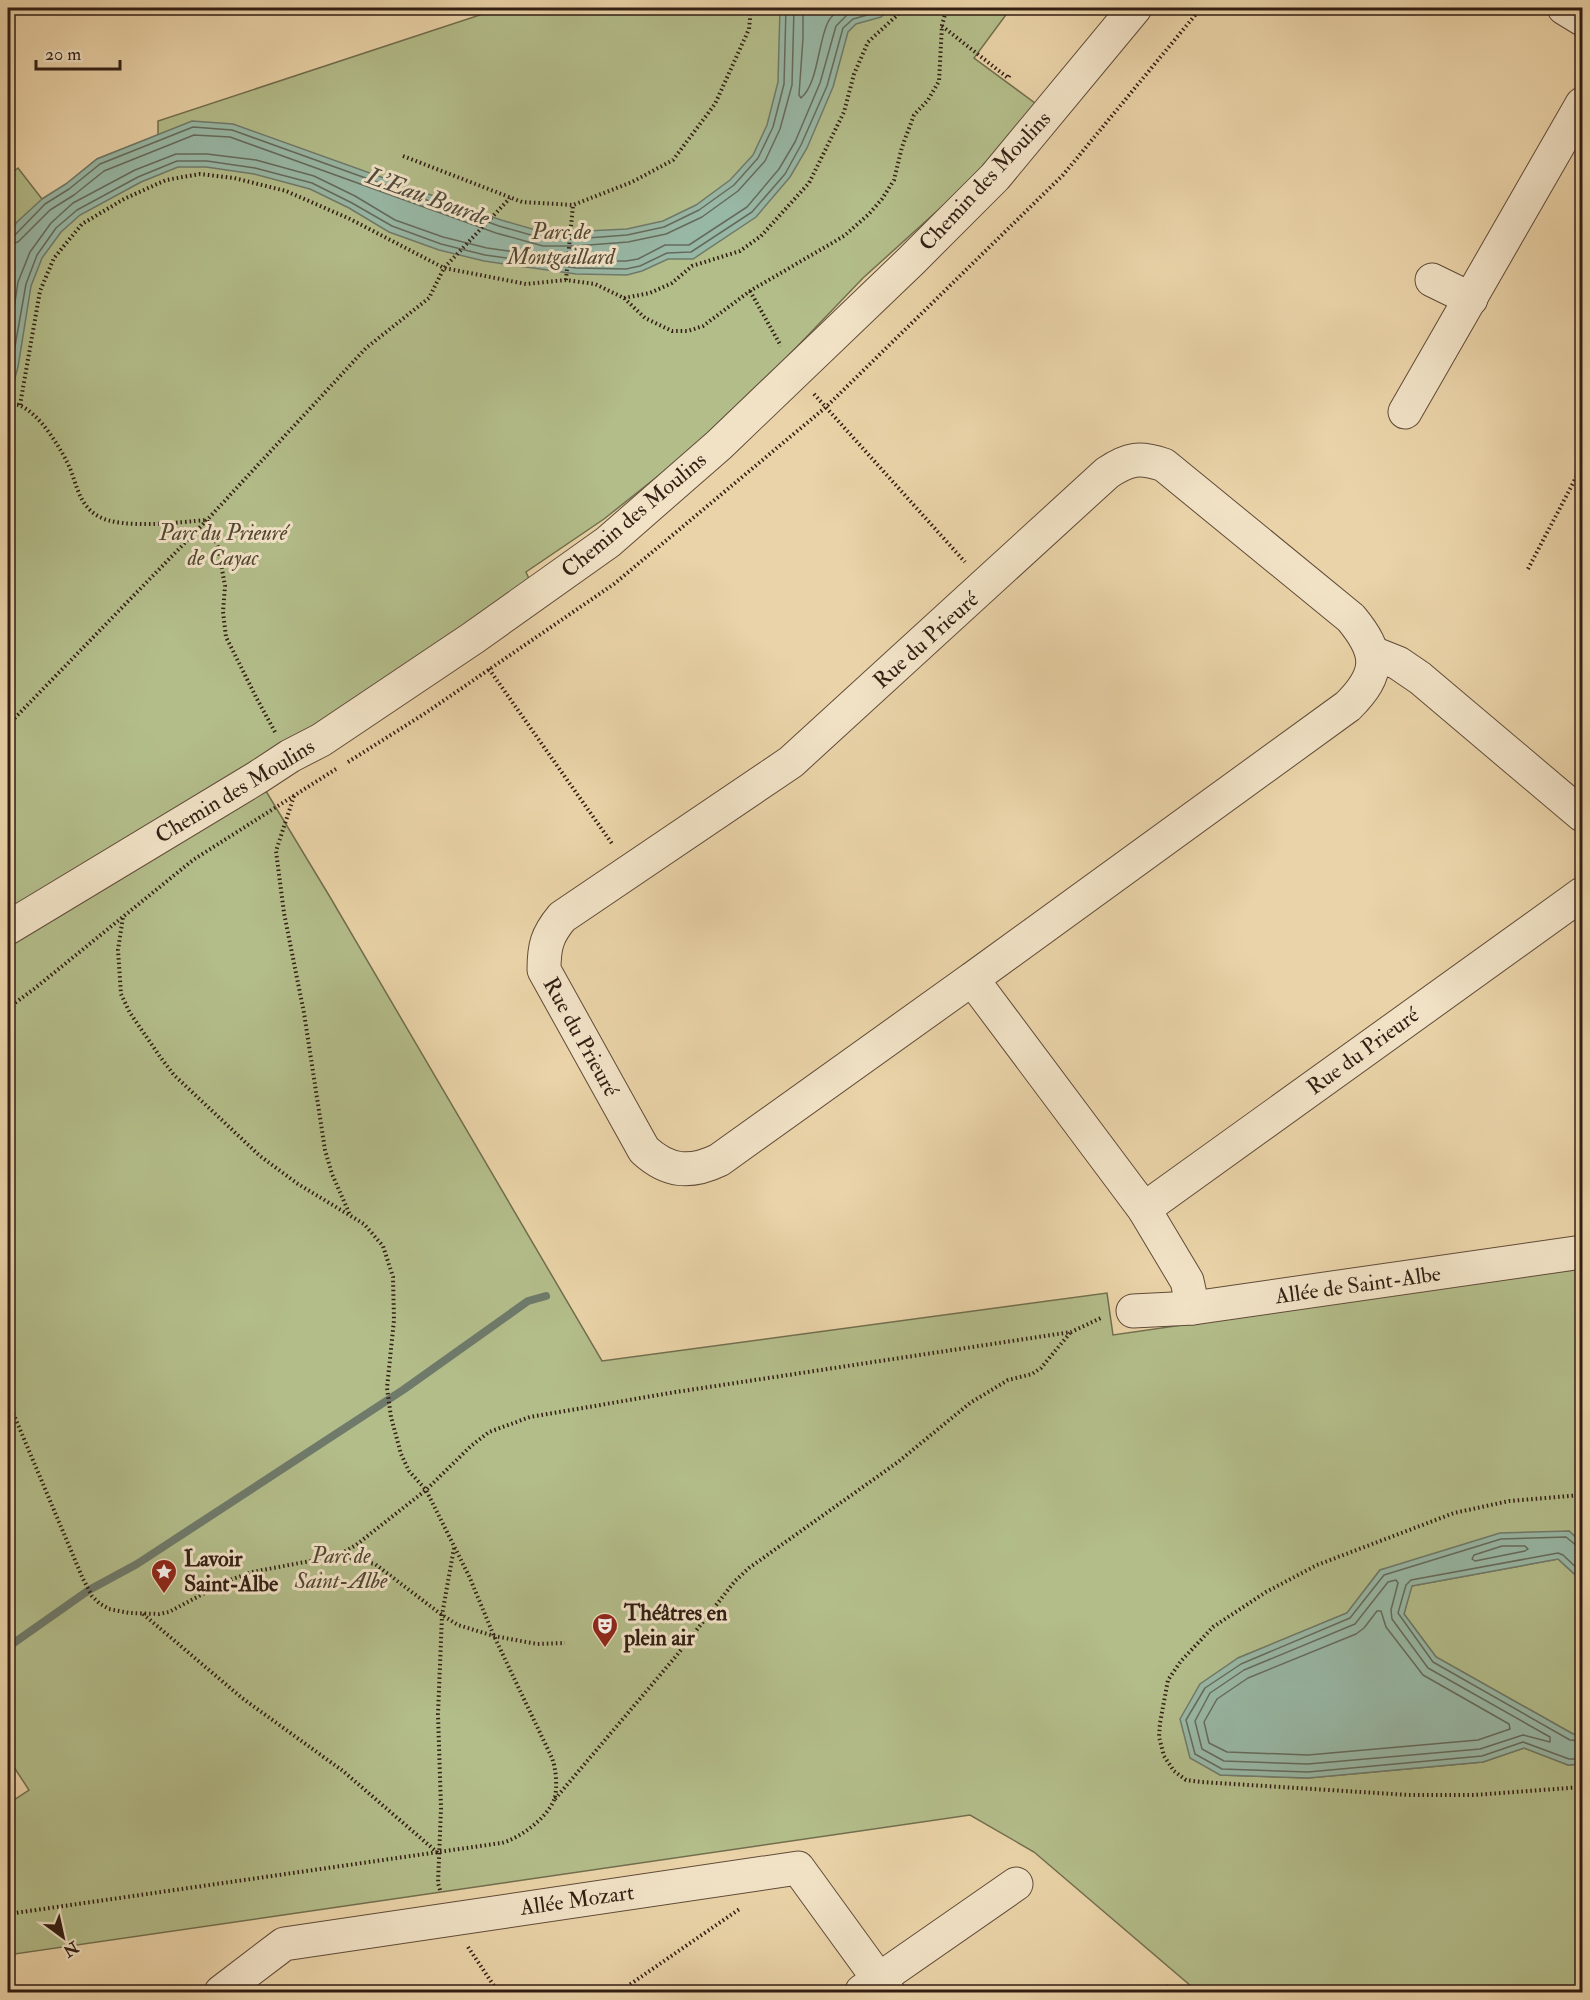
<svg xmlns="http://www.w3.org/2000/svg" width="1590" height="2000" viewBox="0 0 1590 2000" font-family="'IM FELL Double Pica',serif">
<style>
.green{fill:#b3bd8a;stroke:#726e4e;stroke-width:1.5}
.water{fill:#98b8a6;stroke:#6f7a6b;stroke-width:1.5}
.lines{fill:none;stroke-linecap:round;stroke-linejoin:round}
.shore{stroke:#656b5c;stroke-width:1.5}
.stream{stroke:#6f7a6b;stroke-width:8}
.minor-casing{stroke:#604b38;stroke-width:35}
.path{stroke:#321e13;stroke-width:4;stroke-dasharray:1.5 3;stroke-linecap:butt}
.minor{stroke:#f1e2c6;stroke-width:33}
.labels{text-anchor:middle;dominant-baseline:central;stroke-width:6;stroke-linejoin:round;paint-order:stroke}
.street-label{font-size:22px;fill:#321e13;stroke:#f1e2c6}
.park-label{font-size:22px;font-style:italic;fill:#524631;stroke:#f1e2c6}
.poi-label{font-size:22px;font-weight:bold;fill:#321e13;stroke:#f1e2c6;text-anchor:start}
.water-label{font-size:24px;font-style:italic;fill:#514c3f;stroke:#f1e2c6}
</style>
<rect width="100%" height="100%" fill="#ead3a8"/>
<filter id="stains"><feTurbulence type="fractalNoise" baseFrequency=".00333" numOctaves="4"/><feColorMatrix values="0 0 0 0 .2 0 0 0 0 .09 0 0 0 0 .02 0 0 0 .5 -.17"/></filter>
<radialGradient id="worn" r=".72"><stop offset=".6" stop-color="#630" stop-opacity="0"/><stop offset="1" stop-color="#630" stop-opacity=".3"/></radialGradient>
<!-- green -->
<g class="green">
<polygon points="501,8 1011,8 974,58 1039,106 957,193 863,278 768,377 682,457 604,519 526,572 536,594 258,778 330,897 602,1361 1107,1293 1113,1335 1582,1268 1582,1543 1569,1531 1380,1570 1347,1613 1238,1658 1220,1775 1308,1778 1483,1762 1524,1748 1568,1765 1582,1764 1582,1992 1198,1992 1034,1852 970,1815 8,1955 8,1804 29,1790 8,1758 8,176 18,168 42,199 66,184 97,159 158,135 158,121"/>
<polygon points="1558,1559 1582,1581 1582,1735 1573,1734 1436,1657 1404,1614 1411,1586"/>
</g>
<!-- water -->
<g class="water">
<polygon points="780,8 891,8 881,17 856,24 848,32 833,87 807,148 790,177 756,217 693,259 668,259 642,271 627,275 576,274 484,261 439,250 389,232 349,208 310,189 254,174 206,167 178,167 141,182 80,215 61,232 42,258 31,286 18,367 8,403 8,234 17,222 42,199 66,184 97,159 192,121 233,124 501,220 546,233 627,229 663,221 696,205 730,180 753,155 767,125 778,82"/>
<polygon points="1569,1531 1582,1543 1582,1581 1558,1559 1412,1586 1404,1614 1436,1657 1573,1734 1582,1735 1582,1764 1568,1765 1524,1748 1483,1762 1308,1778 1220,1775 1190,1758 1180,1719 1200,1684 1238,1658 1347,1613 1380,1570 1500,1533"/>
</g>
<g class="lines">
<!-- shore -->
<g class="shore">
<path d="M803,8V38L799,95L801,98C818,84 818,42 828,22C831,16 836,12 841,8"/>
<polyline points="8,237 14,236 45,204 69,189 100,164 193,127 232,130 499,226 545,239 574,239 627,235 664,227 699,210 734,185 758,158 773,127 784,84 786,8"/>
<polyline points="8,245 18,242 50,210 74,195 104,171 194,135 230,137 496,233 543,246 575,246 628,242 666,234 702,217 738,191 765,161 780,129 792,85 794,8"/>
<polyline points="8,349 18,282 30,252 51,223 73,203 135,170 176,154 207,154 256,160 314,176 355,196 395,220 443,237 487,248 576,261 626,261 638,259 665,245 689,245 747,207 779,169 795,142 820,83 836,26 849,13 865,8"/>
<polyline points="8,386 26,284 37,255 56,228 77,210 138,177 177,161 207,161 255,168 312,183 352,203 392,226 441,244 485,255 576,268 626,269 640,266 667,253 691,252 752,212 785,174 801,145 827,86 843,28 853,19 878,12 882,8"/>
<polygon points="1502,1546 1525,1546 1528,1549 1525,1551 1475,1561 1472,1559 1474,1555"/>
<polyline points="1582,1547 1577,1546 1566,1537 1501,1539 1384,1575 1350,1618 1241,1664 1205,1688 1186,1720 1195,1754 1222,1769 1308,1772 1482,1756 1523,1742 1569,1759 1582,1759"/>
<polyline points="1582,1573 1563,1555 1558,1553 1411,1580 1406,1585 1398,1613 1433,1662 1570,1740 1582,1741"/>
<polygon points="1396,1580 1398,1583 1391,1610 1392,1619 1428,1668 1550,1737 1550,1742 1523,1735 1480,1749 1308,1764 1224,1761 1202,1749 1195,1721 1210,1693 1244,1670 1355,1624 1388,1582"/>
<polygon points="1377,1611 1381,1611 1386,1627 1423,1675 1509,1724 1510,1729 1478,1740 1308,1755 1227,1752 1209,1743 1204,1722 1217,1699 1248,1678 1356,1634 1364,1628"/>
</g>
<!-- stream -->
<polyline class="stream" points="8,1647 89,1590 137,1564 403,1390 528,1301 546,1296"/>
<defs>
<g id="minor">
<polyline points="1564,8 1582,19"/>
<polyline points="1432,280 1471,299"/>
<polyline points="1405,412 1582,104"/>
<polyline points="1373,653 1398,663 1420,678 1582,815"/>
<polyline points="8,928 258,777 290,756 321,740 473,638 608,542 719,445 912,260 995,177 1135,8"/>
<path d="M972,979L1348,706C1381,673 1380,653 1351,618L1164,465C1140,457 1129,458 1107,473L791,762L562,917C547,935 544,946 544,970L644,1150C668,1172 690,1174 719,1160L972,979L1144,1209L1187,1281L1193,1308"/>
<polyline points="1144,1209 1582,894"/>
<polyline points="1133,1311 1193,1308 1582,1252"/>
<polyline points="862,1991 1016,1884"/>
<polyline points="221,1992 284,1944 798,1868 888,1992"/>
</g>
</defs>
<!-- minor casing -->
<use href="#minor" class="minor-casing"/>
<!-- path -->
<g class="path">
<polyline points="942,26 1008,78 1011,73"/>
<polyline points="403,156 522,202 573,205 632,182 673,160 715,104 749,29 751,8"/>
<polyline points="566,280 573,205"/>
<polyline points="750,291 781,346"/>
<polyline points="624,298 650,293 672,283 692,266 740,251 761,236 809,183 844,112 854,74 868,42 905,8"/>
<polyline points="814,394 965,562"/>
<path d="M8,405C11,405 18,404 21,406C39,414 58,444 67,462C77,481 77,504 98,516C121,530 180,522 207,520L8,725"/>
<polyline points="20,405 40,291 54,258 82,224 124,199 166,180 200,174 234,178 286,191 350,219 444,268 510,198"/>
<polyline points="1528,569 1582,466"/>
<polyline points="489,669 613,845"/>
<polyline points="275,732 257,699 226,637 223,612 225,586 218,547 207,520 366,348 429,298 444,268 526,284 566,280 595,284 624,298 645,318 672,331 688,331 703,326 750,291 844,236 869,214 882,199 894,180 902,147 914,115 928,100 939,81 942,25 947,8"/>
<polyline points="348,762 424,714 614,584 826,407 1063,175 1201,8"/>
<polyline points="294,796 276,851 284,913 304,1013 325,1150 332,1174 350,1215"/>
<polyline points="8,1008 34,989 193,860 336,769"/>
<polyline points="8,1401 83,1579 92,1596 99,1603 109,1609 129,1613 159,1614 169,1612 227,1581 252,1572 337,1556 375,1564 442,1615 458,1625 494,1636 537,1644 565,1643"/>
<polyline points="1582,1495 1509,1501 1454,1513 1317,1565 1266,1592 1213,1627 1181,1661 1168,1680 1160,1723 1159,1737 1164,1756 1174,1771 1186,1780 1201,1782 1409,1795 1474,1795 1582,1787"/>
<polyline points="337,1556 356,1545 426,1490 471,1446 489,1432 530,1417 676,1392 1071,1332 1103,1317"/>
<polyline points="143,1614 242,1698 343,1771 438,1853"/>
<polyline points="555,1799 677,1655 735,1581 749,1568 898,1462 970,1403 1008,1380 1032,1374 1041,1368 1070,1333"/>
<polyline points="440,1890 438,1883 441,1808 438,1714 442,1615 454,1548"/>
<path d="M8,1914L501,1843C519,1839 547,1818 554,1800C558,1788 556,1769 552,1758L494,1636L469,1576L426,1490L409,1471L401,1454L391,1417L387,1388L394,1320L393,1277L383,1246L364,1224L298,1184L260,1156L174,1075L161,1058L130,1013L121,994L118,950L123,917"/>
<polyline points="468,1947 498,1992"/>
<polyline points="619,1992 741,1908"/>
<polyline points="1160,1992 1169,1986"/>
</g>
<!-- minor -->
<use href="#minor" class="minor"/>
</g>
<!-- icons -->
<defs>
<symbol id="sight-pin" viewBox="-11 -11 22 30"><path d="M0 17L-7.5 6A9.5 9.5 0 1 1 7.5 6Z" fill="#8f2418" stroke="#f1e2c6"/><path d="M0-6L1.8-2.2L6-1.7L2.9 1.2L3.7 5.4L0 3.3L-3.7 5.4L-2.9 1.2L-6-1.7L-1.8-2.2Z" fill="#fff"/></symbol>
<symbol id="theatre-pin" viewBox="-11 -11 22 30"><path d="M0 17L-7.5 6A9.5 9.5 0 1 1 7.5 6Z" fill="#8f2418" stroke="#f1e2c6"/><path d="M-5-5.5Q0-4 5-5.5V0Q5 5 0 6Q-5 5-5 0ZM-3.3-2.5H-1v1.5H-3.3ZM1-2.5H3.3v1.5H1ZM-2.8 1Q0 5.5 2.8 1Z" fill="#fff"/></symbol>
</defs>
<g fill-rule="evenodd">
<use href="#sight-pin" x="149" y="1557" width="30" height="40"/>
<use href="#theatre-pin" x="590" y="1611" width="30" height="40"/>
</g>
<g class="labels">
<!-- street labels -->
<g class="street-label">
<text transform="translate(985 181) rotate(-47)">Chemin des Moulins</text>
<text transform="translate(634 515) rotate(-40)">Chemin des Moulins</text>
<text transform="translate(926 640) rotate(-42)">Rue du Prieuré</text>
<text transform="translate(235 791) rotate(-31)">Chemin des Moulins</text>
<text transform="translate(581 1037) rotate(61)">Rue du Prieuré</text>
<text transform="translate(1363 1051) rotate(-36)">Rue du Prieuré</text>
<text transform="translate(1358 1285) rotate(-8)">Allée de Saint-Albe</text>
<text transform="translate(577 1900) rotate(-8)">Allée Mozart</text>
</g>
<!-- park labels -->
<g class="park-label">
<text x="561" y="232">Parc de<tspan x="561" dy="25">Montgaillard</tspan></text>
<text x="223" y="533">Parc du Prieuré<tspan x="223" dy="25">de Cayac</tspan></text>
<text x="341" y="1556">Parc de<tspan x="341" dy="25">Saint-Albe</tspan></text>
</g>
<!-- poi labels -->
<g class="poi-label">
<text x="184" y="1559">Lavoir<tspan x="184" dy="25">Saint-Albe</tspan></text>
<text x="624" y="1613">Théâtres en<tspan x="624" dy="25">plein air</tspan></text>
</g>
<!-- water labels -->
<g class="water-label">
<text transform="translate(428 197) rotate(20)">L'Eau Bourde</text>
</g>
</g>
<!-- margin -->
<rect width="1590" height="2000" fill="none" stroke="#ead3a8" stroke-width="30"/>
<rect x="9" y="9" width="1572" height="1982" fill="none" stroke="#321e13" stroke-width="3"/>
<rect x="15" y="15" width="1560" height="1970" fill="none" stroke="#321e13" stroke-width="1.5"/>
<!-- north arrow -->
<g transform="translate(63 1937) rotate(147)" stroke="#f1e2c6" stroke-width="4.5" paint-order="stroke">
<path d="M0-4.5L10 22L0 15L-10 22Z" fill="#321e13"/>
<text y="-9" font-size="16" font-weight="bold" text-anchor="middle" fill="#321e13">N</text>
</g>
<!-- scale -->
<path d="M36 60v9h84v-9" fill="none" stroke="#321e13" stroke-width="3"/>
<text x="45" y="60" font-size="18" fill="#321e13" stroke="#f1e2c6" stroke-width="4.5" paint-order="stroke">20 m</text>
<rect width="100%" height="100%" filter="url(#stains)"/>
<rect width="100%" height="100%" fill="url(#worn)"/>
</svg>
